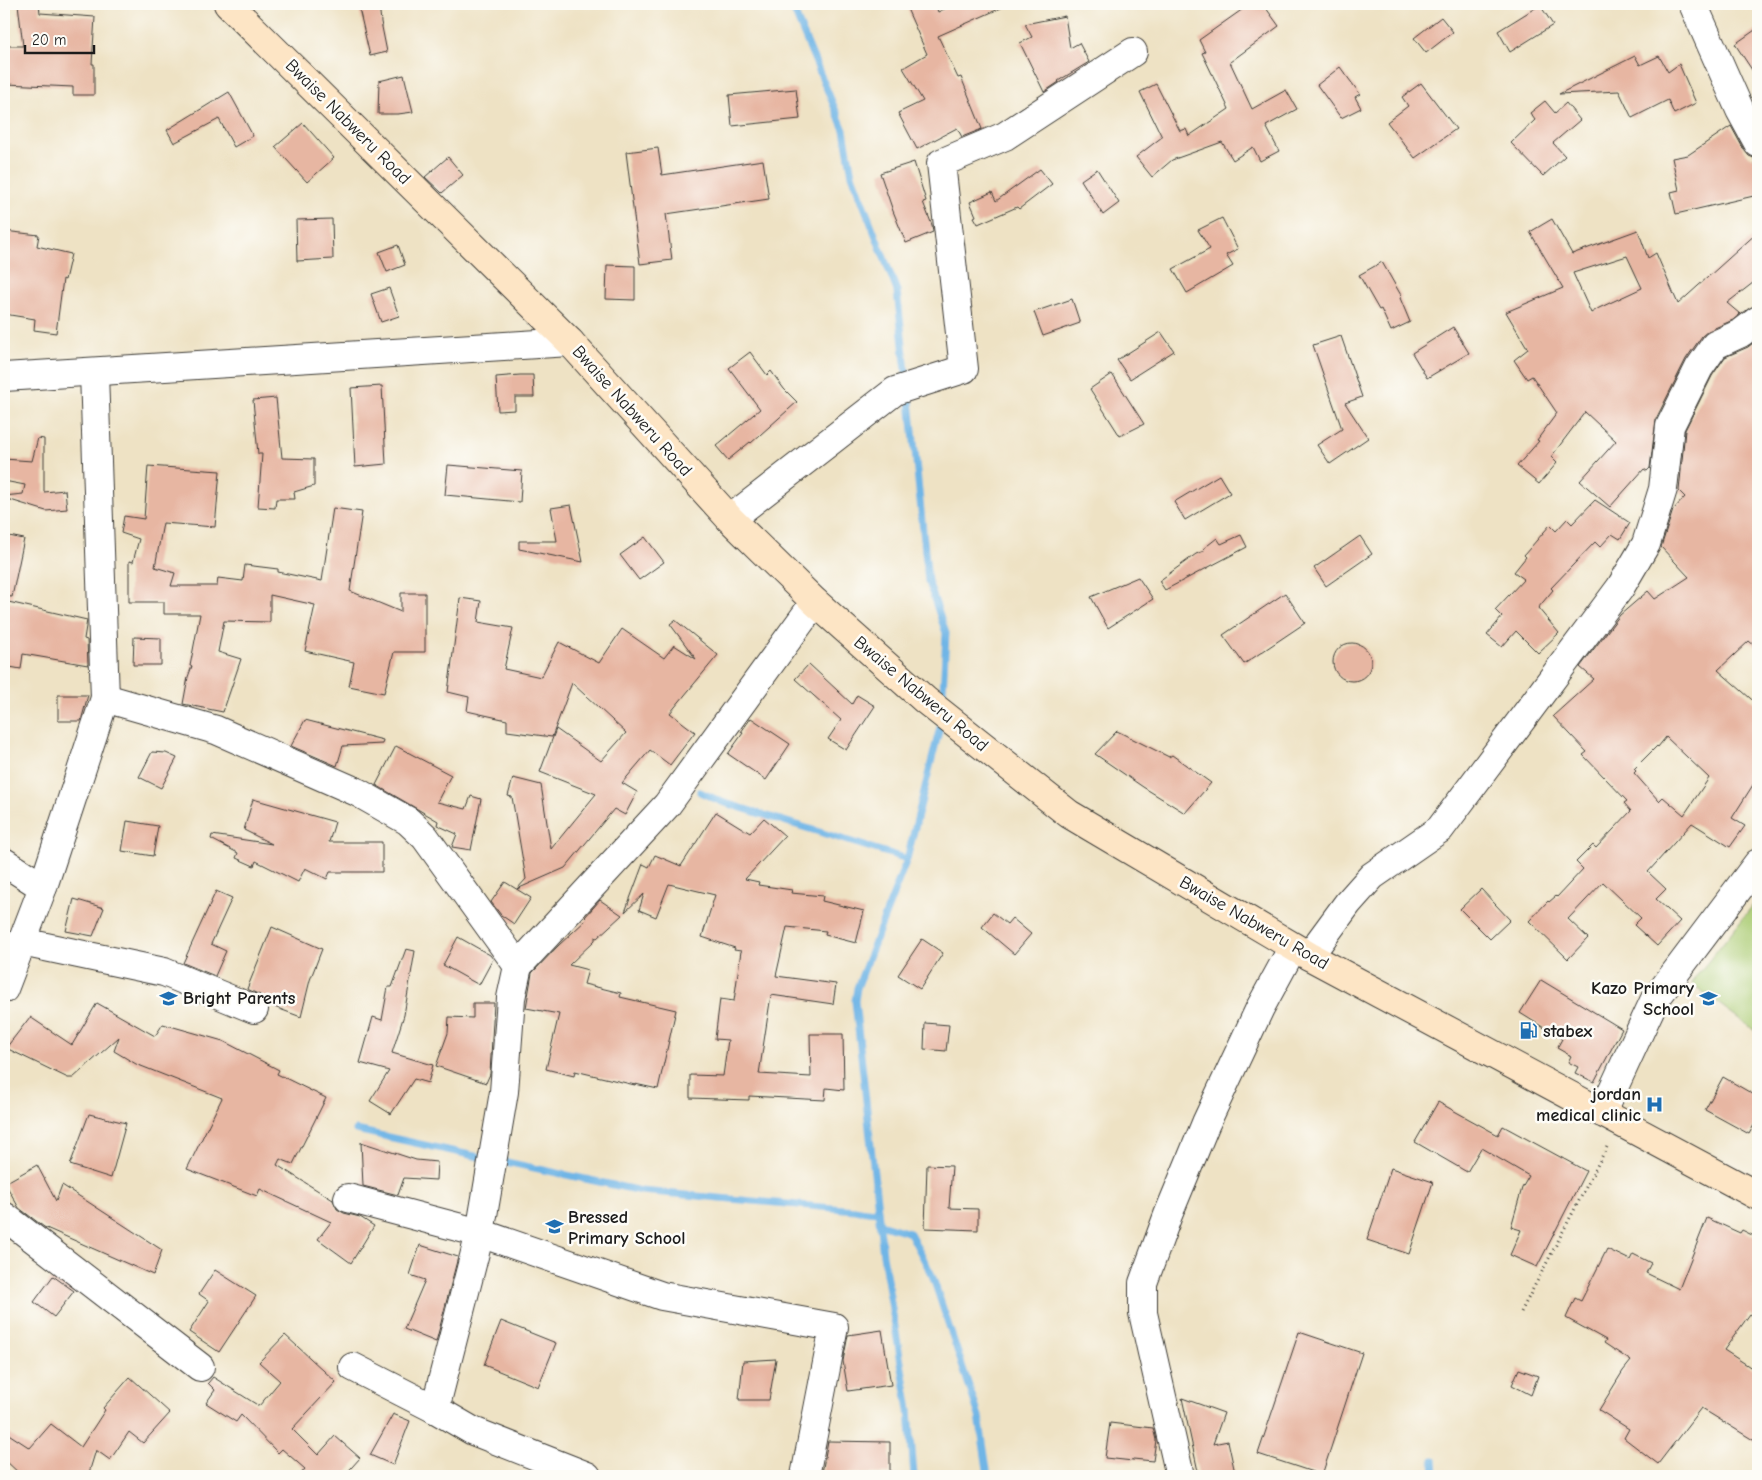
<svg xmlns="http://www.w3.org/2000/svg" width="1762" height="1480" viewBox="0 0 1762 1480" font-family="'Comic Neue',sans-serif">
<style>
.green{fill:#abcc75;stroke:#647448}
.lines{fill:none;stroke-linecap:round;stroke-linejoin:round}
.stream{stroke:#6fb5e6;stroke-width:7}
.building{fill:#e7b6a2;fill-rule:evenodd}
.street-casing{stroke:#3c3a35;stroke-width:30}
.secondary-casing{stroke:#3c3a35;stroke-width:30}
.path{stroke:#3c3a35;stroke-width:3;stroke-dasharray:1 4;stroke-linecap:butt}
.street{stroke:#fff;stroke-width:28}
.secondary{stroke:#fde5c5;stroke-width:28}
.labels{text-anchor:middle;dominant-baseline:central;stroke-width:5;stroke-linejoin:round;paint-order:stroke}
.street-label{font-size:18px;fill:#1c1c1c;stroke:#fdfcf7}
.poi-label{font-size:18px;font-weight:bold;fill:#1c1c1c;stroke:#fdfcf7;text-anchor:start}
</style>
<rect width="100%" height="100%" fill="#fdfcf7"/>
<filter id="ink" filterUnits="userSpaceOnUse"><feTurbulence type="fractalNoise" baseFrequency=".02" numOctaves="2"/><feDisplacementMap in="SourceGraphic" scale="10" xChannelSelector="R" yChannelSelector="G"/><feConvolveMatrix kernelMatrix="1 2 1 2 8 2 1 2 1" color-interpolation-filters="sRGB"/></filter>
<filter id="wash" filterUnits="userSpaceOnUse"><feTurbulence type="fractalNoise" baseFrequency=".0096" numOctaves="4" result="noise"/><feDisplacementMap in="SourceGraphic" scale="20" xChannelSelector="R" yChannelSelector="G"/><feGaussianBlur stdDeviation="1.12" result="paint"/><feColorMatrix in="noise" values="0 0 0 0 0 0 0 0 0 0 0 0 0 0 0 0 0 1.4 0 .05"/><feComposite in="paint" operator="in"/></filter>
<g filter="url(#wash)">
<rect width="100%" height="100%" fill="#eee2c4"/>
<!-- green -->
<polygon class="green" points="1758,899 1758,1033 1691,983"/>
<g class="lines">
<!-- stream -->
<g class="stream">
<polyline points="791,4 844,130 852,175 897,291 907,381"/>
<polyline points="909,391 928,581 946,633 943,693"/>
<polyline points="700,792 722,802 907,859"/>
<polyline points="356,1130 479,1157"/>
<polyline points="497,1160 641,1191 878,1212"/>
<polyline points="880,1224 910,1233 932,1275 979,1416 988,1476"/>
<polyline points="1434,1460 1435,1476"/>
<polyline points="914,1476 909,1410 883,1255 855,1001 857,988 907,859 940,727"/>
</g>
</g>
<g id="blocks">
<!-- building -->
<g class="building">
<polygon points="18,4 39,4 40,13 95,17 92,64 94,64 94,95 73,95 73,87 6,84 7,46 23,46"/>
<polygon points="358,4 379,4 381,22 387,52 370,56"/>
<polygon points="905,4 935,4 938,12 955,4 1010,4 938,36 958,78 961,77 982,129 962,137 957,128 917,149 898,113 923,101 903,68 927,54"/>
<polygon points="1250,4 1263,4 1279,26 1230,62 1252,109 1286,90 1297,109 1266,126 1279,151 1260,161 1253,147 1233,160 1222,142 1172,160 1152,177 1136,157 1162,137 1140,92 1156,84 1180,131 1186,129 1189,136 1229,109 1202,53 1205,52 1199,40"/>
<polygon points="1540,5 1553,25 1510,52 1498,31"/>
<polygon points="1065,16 1070,48 1079,43 1089,62 1058,81 1059,82 1044,92 1020,43 1032,37 1025,24"/>
<polygon points="1441,17 1453,32 1426,53 1414,38"/>
<polygon points="1758,28 1758,79 1735,44"/>
<polygon points="1635,56 1640,65 1659,56 1668,72 1679,64 1696,103 1674,114 1668,100 1632,118 1619,91 1559,94"/>
<polygon points="1340,67 1360,94 1355,97 1361,108 1341,118 1317,85"/>
<polygon points="404,75 413,112 398,114 378,114 379,81"/>
<polygon points="1421,83 1456,129 1415,158 1387,122 1408,106 1402,97"/>
<polygon points="796,89 800,119 732,126 729,95"/>
<polygon points="229,92 253,136 234,147 219,119 174,143 167,130"/>
<polygon points="1545,101 1555,113 1566,103 1580,120 1553,143 1565,156 1543,176 1511,143 1535,120 1530,113"/>
<polygon points="303,123 334,158 307,182 275,147"/>
<polygon points="1731,126 1744,150 1749,156 1754,158 1758,176 1758,195 1676,214 1671,192 1679,190 1672,158 1688,155"/>
<polygon points="658,148 662,175 763,160 769,199 666,214 672,260 640,264 626,152"/>
<polygon points="448,157 463,175 442,193 425,177"/>
<polygon points="914,162 926,201 923,202 932,225 933,232 906,243 893,211 880,173"/>
<polygon points="1040,169 1052,184 1019,209 1017,207 978,224 974,217 976,216 970,202 992,192 996,201"/>
<polygon points="1097,169 1119,203 1103,215 1081,180"/>
<polygon points="1222,218 1238,249 1226,255 1233,266 1187,293 1173,269 1210,249 1198,230"/>
<polygon points="332,219 333,259 297,261 296,220"/>
<path d="M1552,219L1572,254L1638,230L1648,258L1656,253L1678,304L1758,232V279L1727,303L1740,314L1733,320L1708,331L1702,336L1686,359L1656,419L1650,468L1647,471L1644,469L1610,507L1580,481L1616,441L1585,412L1551,457L1557,463L1539,484L1517,466L1539,441L1537,440L1557,413L1532,376L1527,379L1514,360L1528,349L1506,312L1563,288L1530,232ZM1627,256L1642,288L1599,308L1591,313L1573,273Z"/>
<polygon points="4,231 39,235 37,246 71,254 65,280 63,279 56,333 34,330 35,319 4,314"/>
<polygon points="398,245 405,265 387,272 379,252"/>
<polygon points="1382,262 1402,297 1400,298 1410,322 1391,331 1381,309 1379,310 1359,275"/>
<polygon points="607,265 635,266 635,300 606,299"/>
<polygon points="389,288 399,316 381,322 371,294"/>
<polygon points="1072,299 1080,323 1043,336 1034,312"/>
<polygon points="1453,327 1469,353 1427,378 1412,353"/>
<polygon points="1161,332 1174,351 1130,379 1117,360"/>
<polygon points="1341,336 1362,397 1345,403 1368,438 1330,464 1317,445 1342,429 1313,345"/>
<path d="M1758,339V649L1749,641L1718,670L1758,705V777L1732,818L1745,826L1730,847L1692,823L1648,872L1666,889L1656,899L1680,921L1657,946L1634,925L1641,918L1603,882L1568,919L1588,938L1568,959L1529,921L1548,901L1549,902L1556,896L1557,897L1583,869L1576,862L1593,845L1596,848L1631,811L1624,803L1627,801L1583,755L1587,752L1553,716L1594,679L1580,667L1620,615L1648,591L1655,599L1689,577L1661,547L1673,510L1685,497L1679,491L1685,430L1712,376L1725,357L1748,347ZM1666,737L1709,778L1684,815L1663,797L1659,801L1634,773L1636,771L1634,769L1657,746L1658,747Z"/>
<polygon points="750,352 767,375 771,371 784,389 797,402 751,443 750,442 728,460 716,446 760,409 729,368"/>
<polygon points="1112,374 1144,424 1120,436 1090,389"/>
<polygon points="520,375 533,375 534,397 515,397 515,410 498,411 496,377"/>
<polygon points="382,386 386,464 355,467 351,388"/>
<polygon points="276,398 282,458 314,459 314,486 294,492 295,499 276,499 275,508 258,507 262,454 258,454 253,400"/>
<polygon points="38,438 44,439 44,492 65,490 67,509 46,511 4,498 4,496 23,494 25,485 4,481 4,459 32,461"/>
<polygon points="448,465 522,471 520,502 445,495"/>
<polygon points="148,466 220,471 215,527 163,523 155,567 175,573 171,586 217,586 218,578 243,581 245,565 278,569 278,572 322,581 333,508 362,512 350,591 401,612 401,593 425,593 425,652 394,652 384,693 349,686 354,662 305,651 315,605 270,595 270,622 224,621 218,652 241,659 223,712 183,704 188,677 192,666 190,666 200,614 164,614 164,602 129,602 129,561 133,562 139,539 121,533 124,516 144,519"/>
<polygon points="1219,475 1230,493 1185,520 1174,502"/>
<polygon points="1595,500 1630,523 1620,539 1612,534 1600,547 1595,542 1551,588 1553,590 1538,608 1559,633 1538,653 1516,631 1502,647 1487,635 1502,617 1495,610 1524,579 1514,572 1526,557 1524,555 1550,525 1556,531 1567,519 1572,524"/>
<polygon points="571,505 583,562 519,549 519,541 557,541 551,508"/>
<polygon points="4,535 24,539 12,597 4,596"/>
<polygon points="1241,535 1247,547 1165,590 1159,581 1196,554 1204,551 1203,549 1217,538 1221,544"/>
<polygon points="1360,536 1372,554 1326,586 1314,568"/>
<polygon points="645,537 664,562 639,580 620,555"/>
<polygon points="1138,577 1153,599 1108,628 1091,597"/>
<polygon points="1285,593 1305,623 1244,664 1223,635"/>
<polygon points="460,598 481,601 478,622 513,628 504,669 541,677 559,642 599,663 622,629 664,658 674,645 696,659 670,624 675,620 718,655 670,713 695,732 670,765 650,750 622,783 637,792 625,815 614,809 565,868 517,889 526,879 512,797 508,796 513,778 541,785 551,849 596,794 540,772 556,729 601,761 626,733 572,683 552,737 507,731 507,720 467,711 469,697 448,692"/>
<polygon points="4,601 87,620 84,639 87,640 88,665 23,654 21,669 4,666"/>
<polygon points="134,637 161,638 161,665 133,665"/>
<circle cx="1352" cy="662" r="19"/>
<polygon points="809,664 852,704 857,695 875,706 846,750 828,739 841,720 795,679"/>
<polygon points="58,695 88,695 81,721 58,721"/>
<polygon points="751,718 790,744 766,780 728,754 743,733 741,732"/>
<polygon points="305,720 383,740 382,744 343,746 337,766 291,746"/>
<polygon points="1117,731 1169,757 1172,755 1211,783 1185,813 1143,787 1095,754"/>
<polygon points="396,746 451,775 437,802 466,809 471,796 481,799 471,850 452,847 457,834 437,825 438,821 376,785"/>
<polygon points="152,752 166,753 177,758 161,788 139,777"/>
<polygon points="253,799 335,822 329,842 382,842 382,872 330,872 327,879 305,868 298,882 256,861 254,866 236,858 238,853 211,839 212,835 272,844 244,830"/>
<polygon points="716,812 750,833 764,818 785,836 745,879 759,882 758,885 792,890 791,893 823,896 822,901 864,911 856,943 825,935 826,931 787,927 776,976 836,984 833,1004 771,995 759,1074 811,1077 810,1034 843,1034 844,1090 826,1088 825,1100 749,1096 749,1100 690,1098 690,1075 723,1076 728,1040 715,1039 720,999 734,1001 741,951 734,950 735,948 702,937 715,895 669,884 656,917 639,910 644,894 625,912 643,864 649,867 655,855 681,866"/>
<polygon points="127,821 158,826 153,856 122,851"/>
<polygon points="505,882 531,898 514,924 501,915 491,902"/>
<polygon points="1481,889 1510,920 1490,939 1460,909"/>
<polygon points="216,891 232,898 211,944 226,951 215,976 183,963"/>
<polygon points="74,899 104,908 93,936 66,931"/>
<polygon points="600,900 622,915 597,938 595,937 595,940 569,965 588,970 584,984 621,993 620,997 676,1010 658,1089 635,1084 635,1085 575,1071 574,1076 546,1069 559,1014 526,1008 532,973 558,946 587,919 585,917"/>
<polygon points="993,913 1007,924 1012,918 1031,934 1014,954 982,927"/>
<polygon points="272,927 322,949 310,980 301,1017 269,1005 266,999 260,995 247,989"/>
<polygon points="458,937 490,955 493,959 479,985 443,965"/>
<polygon points="922,939 943,953 920,989 898,975"/>
<polygon points="406,949 415,951 404,1015 392,1053 433,1065 428,1083 414,1079 391,1114 370,1101 389,1071 360,1063 373,1017 382,1020 388,987 392,987"/>
<polygon points="1541,980 1622,1029 1594,1082 1575,1073 1578,1067 1568,1062 1571,1056 1557,1048 1562,1039 1520,1013"/>
<polygon points="97,1003 155,1036 163,1024 223,1041 279,1070 277,1074 326,1098 293,1164 280,1159 277,1165 333,1200 337,1209 344,1213 360,1217 374,1226 351,1263 318,1239 331,1222 260,1189 257,1196 187,1169 222,1098 136,1064 114,1051 119,1037 73,1078 68,1078 6,1048 30,1017 72,1045"/>
<polygon points="473,1003 494,1003 490,1074 486,1083 436,1066 448,1033 449,1017 473,1018"/>
<polygon points="925,1023 949,1025 946,1051 924,1049"/>
<polygon points="1723,1077 1758,1097 1758,1118 1749,1134 1705,1110"/>
<polygon points="1438,1102 1498,1135 1503,1126 1586,1171 1537,1267 1510,1255 1521,1230 1511,1227 1522,1188 1529,1176 1481,1148 1467,1172 1415,1142"/>
<polygon points="89,1114 126,1123 111,1178 70,1165"/>
<polygon points="361,1142 416,1160 437,1162 436,1180 404,1178 398,1195 363,1186"/>
<polygon points="37,1165 56,1201 62,1185 162,1250 153,1275 44,1227 19,1208 5,1183"/>
<polygon points="927,1165 952,1166 949,1208 978,1209 978,1230 925,1228"/>
<polygon points="1391,1168 1433,1182 1409,1254 1367,1240"/>
<polygon points="1707,1218 1740,1233 1742,1230 1758,1238 1758,1319 1750,1314 1724,1350 1758,1372 1758,1443 1701,1408 1658,1464 1624,1438 1629,1429 1599,1410 1623,1371 1631,1361 1604,1343 1606,1340 1566,1318 1575,1298 1581,1301 1607,1249 1630,1260 1633,1254 1651,1263 1646,1273 1679,1289"/>
<polygon points="420,1245 458,1257 436,1342 404,1329 425,1280 410,1275"/>
<polygon points="215,1270 256,1296 219,1352 189,1332 209,1301 199,1294"/>
<polygon points="53,1276 74,1291 54,1317 34,1302"/>
<polygon points="501,1321 556,1343 538,1387 484,1365"/>
<polygon points="882,1330 891,1385 848,1391 843,1361 848,1335"/>
<polygon points="1299,1332 1362,1353 1322,1475 1258,1454"/>
<polygon points="285,1335 336,1382 292,1429 318,1455 335,1436 360,1458 344,1476 299,1476 305,1469 282,1449 278,1453 241,1415 236,1422 206,1403 215,1390 208,1383 213,1377 259,1406 280,1381 259,1362"/>
<polygon points="776,1359 769,1400 739,1400 743,1361"/>
<polygon points="1519,1369 1538,1376 1531,1395 1512,1385"/>
<polygon points="130,1377 170,1413 143,1443 129,1432 110,1460 96,1450 88,1476 22,1476 4,1459 4,1431 30,1448 51,1424 81,1447 105,1410 103,1408"/>
<polygon points="1182,1398 1224,1413 1213,1444 1228,1441 1235,1473 1222,1476 1199,1476"/>
<polygon points="393,1414 410,1421 393,1465 370,1455"/>
<polygon points="1110,1423 1153,1428 1156,1440 1153,1461 1133,1459 1133,1461 1105,1458"/>
<polygon points="828,1441 890,1442 890,1474 822,1473"/>
</g>
</g>
</g>
<g filter="url(#ink)">
<use href="#blocks" fill-opacity="0" stroke="#3c3a35" stroke-width="1"/>
<g class="lines">
<defs>
<g id="street">
<polyline points="1693,4 1740,110 1758,143"/>
<polyline points="94,373 105,698"/>
<polyline points="4,377 570,342"/>
<polyline points="730,519 895,391 964,369 941,163 1005,136 1133,52"/>
<polyline points="4,862 43,887"/>
<polyline points="22,942 164,972 254,1009"/>
<polyline points="1309,956 1348,903 1372,876 1440,829 1620,588 1646,544 1663,489 1670,426 1699,368 1715,345 1741,333 1758,320"/>
<polyline points="4,989 43,887 105,698 216,730 357,792 408,821 425,837 518,966 667,805 815,602"/>
<polyline points="1602,1113 1654,1001 1758,863"/>
<polyline points="348,1198 480,1233 662,1296 834,1327 805,1476"/>
<polyline points="4,1216 200,1367"/>
<polyline points="353,1367 435,1409 473,1431 587,1476"/>
<polyline points="435,1409 480,1233 504,1092 511,998 518,966"/>
<polyline points="1180,1476 1143,1313 1143,1283 1168,1215 1206,1123 1260,1008 1293,947"/>
</g>
<polyline id="secondary" points="228,4 570,342 730,519 815,602 925,700 1069,814 1309,956 1758,1196"/>
</defs>
<!-- street casing -->
<use href="#street" class="street-casing"/>
<!-- secondary casing -->
<use href="#secondary" class="secondary-casing"/>
<!-- path -->
<polyline class="path" points="1521,1312 1608,1145"/>
<!-- street -->
<use href="#street" class="street"/>
<!-- secondary -->
<use href="#secondary" class="secondary"/>
</g>
</g>
<!-- icons -->
<defs>
<symbol id="school-bare" viewBox="-9 -9 18 18"><path d="M0-5L7-2L0 1L-7-2ZM-4 1L0 2.5L4 1V4Q0 6-4 4Z" fill="#1f6fb2" stroke="#fdfcf7" stroke-width="2.5" paint-order="stroke"/></symbol>
<symbol id="fuel-bare" viewBox="-9 -9 18 18"><path d="M-5.5-6h7V0h2V4h1.3V-2.5L3-4.5l.8-.8L6-3V5H2.5V1h-1V6h-7ZM-4.2-4.7v3.2H.2V-4.7Z" fill="#1f6fb2" stroke="#fdfcf7" stroke-width="2.5" paint-order="stroke"/></symbol>
<symbol id="hospital-bare" viewBox="-9 -9 18 18"><path d="M-5-5h3v3.5h4V-5h3V5h-3V1.5h-4V5h-3Z" fill="#1f6fb2" stroke="#fdfcf7" stroke-width="2.5" paint-order="stroke"/></symbol>
</defs>
<g fill-rule="evenodd">
<use href="#school-bare" x="156" y="986" width="25" height="25"/>
<use href="#school-bare" x="1696" y="986" width="25" height="25"/>
<use href="#fuel-bare" x="1516" y="1018" width="25" height="25"/>
<use href="#hospital-bare" x="1642" y="1092" width="25" height="25"/>
<use href="#school-bare" x="542" y="1214" width="25" height="25"/>
</g>
<g class="labels">
<!-- street labels -->
<g class="street-label">
<text transform="translate(348 122) rotate(45)">Bwaise Nabweru Road</text>
<text transform="translate(632 411) rotate(48)">Bwaise Nabweru Road</text>
<text transform="translate(921 694) rotate(40)">Bwaise Nabweru Road</text>
<text transform="translate(1254 923) rotate(30)">Bwaise Nabweru Road</text>
</g>
<!-- poi labels -->
<g class="poi-label">
<text x="1694" y="988" text-anchor="end">Kazo Primary<tspan x="1694" dy="21">School</tspan></text>
<text x="183" y="998">Bright Parents</text>
<text x="1543" y="1031">stabex</text>
<text x="1641" y="1094" text-anchor="end">jordan<tspan x="1641" dy="21">medical clinic</tspan></text>
<text x="568" y="1217">Bressed<tspan x="568" dy="21">Primary School</tspan></text>
</g>
</g>
<!-- margin -->
<rect width="1762" height="1480" fill="none" stroke="#fdfcf7" stroke-width="20"/>
<!-- scale -->
<path d="M25 45v8h69v-8" fill="none" stroke="#1c1c1c" stroke-width="2.5"/>
<text x="32" y="45" font-size="15" fill="#1c1c1c" stroke="#fdfcf7" stroke-width="4" paint-order="stroke">20 m</text>
</svg>
